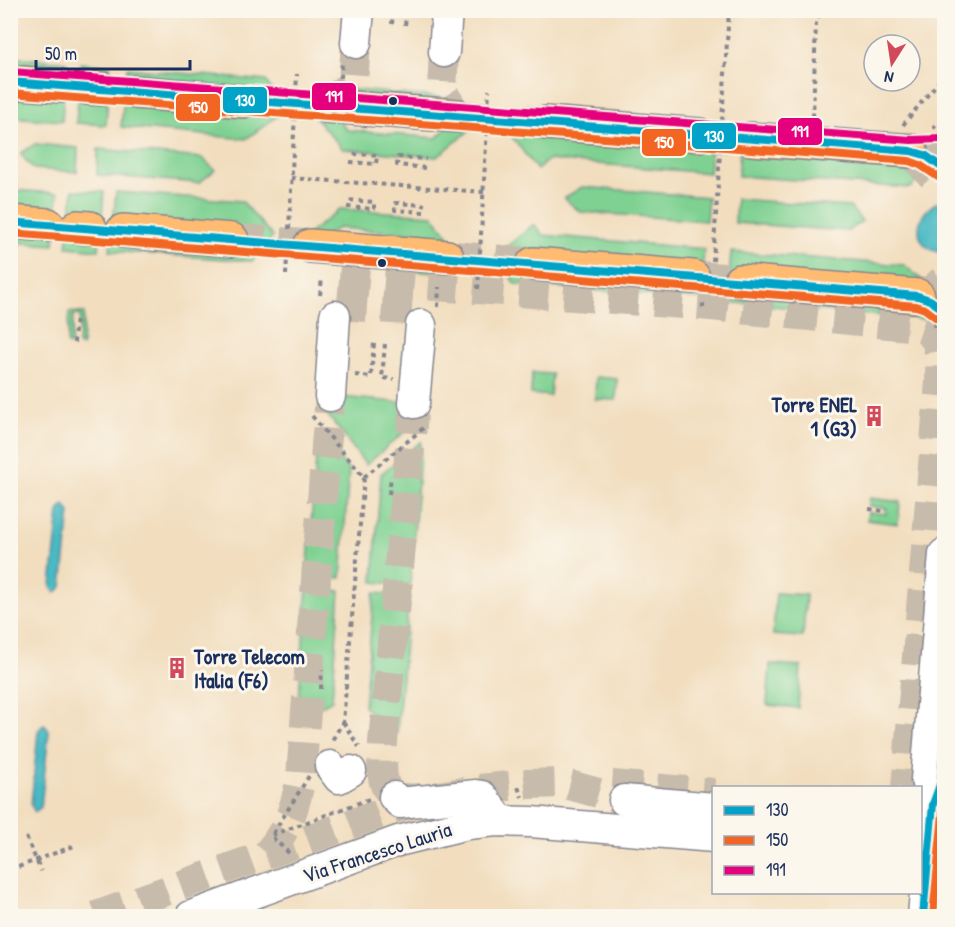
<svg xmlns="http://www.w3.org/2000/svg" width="955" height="927" viewBox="0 0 955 927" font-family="'Patrick Hand',sans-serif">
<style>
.green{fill:#7fd192;stroke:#4d8078;stroke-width:1.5;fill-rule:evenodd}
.water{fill:#4ab9c2;stroke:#327490;stroke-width:1.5}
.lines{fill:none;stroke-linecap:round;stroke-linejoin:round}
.minor-tunnel{stroke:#c7bbac;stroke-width:30;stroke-dasharray:30 15;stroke-linecap:butt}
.major-tunnel{stroke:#c7bbac;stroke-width:33;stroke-dasharray:33 16;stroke-linecap:butt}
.minor-casing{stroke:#86868e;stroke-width:33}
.major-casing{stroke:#86868e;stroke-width:36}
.path{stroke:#86868e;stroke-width:4;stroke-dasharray:4.5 4.5;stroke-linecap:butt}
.minor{stroke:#fff;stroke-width:30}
.major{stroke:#ffbb71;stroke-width:33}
.path-bridge{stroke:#86868e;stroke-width:4;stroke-dasharray:4.5 4.5;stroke-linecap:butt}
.bus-1-casing{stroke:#fbf7ec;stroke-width:12}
.bus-2-casing{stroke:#fbf7ec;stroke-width:12}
.bus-3-casing{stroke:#fbf7ec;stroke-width:12}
.bus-1{stroke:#01a3c8;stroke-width:8}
.bus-2{stroke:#f26522;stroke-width:8}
.bus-3{stroke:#e5007d;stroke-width:8}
.bus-dot{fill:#1b2f5e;stroke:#fbf7ec;stroke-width:2}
.labels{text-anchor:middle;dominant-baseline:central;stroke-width:6;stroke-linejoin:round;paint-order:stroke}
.poi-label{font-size:21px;font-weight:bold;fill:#1b2f5e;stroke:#fbf7ec;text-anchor:end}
.street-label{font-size:21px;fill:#1b2f5e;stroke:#fbf7ec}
.line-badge{stroke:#fbf7ec;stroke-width:2}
.badge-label{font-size:16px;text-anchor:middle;font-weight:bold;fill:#fff}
</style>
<rect width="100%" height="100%" fill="#fbf7ec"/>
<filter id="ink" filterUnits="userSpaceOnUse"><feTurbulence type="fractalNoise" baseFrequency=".0167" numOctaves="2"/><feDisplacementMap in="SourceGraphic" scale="12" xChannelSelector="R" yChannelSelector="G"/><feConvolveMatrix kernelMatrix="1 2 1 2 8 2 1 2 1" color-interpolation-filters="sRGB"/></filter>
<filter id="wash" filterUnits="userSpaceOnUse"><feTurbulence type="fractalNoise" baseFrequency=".008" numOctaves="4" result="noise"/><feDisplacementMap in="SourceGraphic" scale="24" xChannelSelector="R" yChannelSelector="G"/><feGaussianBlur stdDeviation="1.35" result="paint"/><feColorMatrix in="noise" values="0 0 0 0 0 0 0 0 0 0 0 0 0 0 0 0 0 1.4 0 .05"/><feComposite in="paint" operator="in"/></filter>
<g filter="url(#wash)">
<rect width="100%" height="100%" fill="#f2debf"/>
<!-- green -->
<g class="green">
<polygon points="11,57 66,62 62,121 11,117"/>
<polygon points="81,63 110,66 106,125 76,123"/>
<polygon points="127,68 266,81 284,111 246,139 121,127"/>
<path d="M336,88L456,99L475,126L437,157L343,149L311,113ZM325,106L458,117L436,138L347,130Z"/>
<polygon points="526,105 713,122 709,173 548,160 537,170 506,129"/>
<path d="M742,124L929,139L943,157L910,188L738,176ZM918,145L892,166L749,155Z"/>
<polygon points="35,144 78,148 77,172 34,169 20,154"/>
<polygon points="98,149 202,158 215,170 199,183 97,175"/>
<polygon points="582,187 708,197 706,221 580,212 564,198"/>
<polygon points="10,190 58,193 54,245 11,242"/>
<polygon points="73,190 104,192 99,250 67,247"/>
<polygon points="116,192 242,201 273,237 252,261 110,251"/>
<polygon points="736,199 850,207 862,221 848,231 735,223"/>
<path d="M340,209L433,215L462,254L439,273L319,263L302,239ZM338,228L431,235L447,257L311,246Z"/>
<polygon points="534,224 543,235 704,249 700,299 515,284 496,256"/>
<polygon points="731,252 904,265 944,298 943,321 727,302"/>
<polygon points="69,312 84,313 82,346 78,345 80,315 73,315 71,345 67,344"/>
<polygon points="431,324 423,416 366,465 320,405 330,396 417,404"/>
<polygon points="532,373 552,374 550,396 531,394"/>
<polygon points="596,377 617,379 616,400 595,399"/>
<polygon points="318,433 349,470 341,578 307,576"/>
<polygon points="421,442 410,585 373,582 381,474"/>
<polygon points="870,498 900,502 898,524 867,520 868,512 886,514 886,508 869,506"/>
<polygon points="307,589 340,591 332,700 297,720"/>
<polygon points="374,593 409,596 397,733 364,707"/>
<polygon points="776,593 806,595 803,637 773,635"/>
<polygon points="770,664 801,666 798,708 767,705"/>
</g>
<!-- water -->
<g class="water">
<path d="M936,203H944V253C913,250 911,218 936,203Z"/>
<polygon points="64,505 70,512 62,587 55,593 51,586 59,511"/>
<polygon points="44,724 49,731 41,807 35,812 31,805 38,731"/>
</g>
</g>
<g filter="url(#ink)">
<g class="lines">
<!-- minor-tunnel -->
<g class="minor-tunnel">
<polyline points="444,52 442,91 458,116"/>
<polyline points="325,106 353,83 356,43"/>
<polyline points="911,151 944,149"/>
<path d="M339,279L711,306L898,325C906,326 915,326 923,329C943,336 940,365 940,382L906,788"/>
<polyline points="337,305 422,311"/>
<path d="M414,403L383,742C382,776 376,802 421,798"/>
<polyline points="612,785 714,793"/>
<path d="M267,854C288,830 295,808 301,777L330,396"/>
<polyline points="96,916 387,811 434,797 479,789 527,784 562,783 624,800"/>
</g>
<!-- major-tunnel -->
<g class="major-tunnel">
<polyline points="243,101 325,106"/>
<polyline points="458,116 545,123"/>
<polyline points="700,135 750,139"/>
<polyline points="911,151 944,186"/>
<polyline points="232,240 310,246"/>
<polyline points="447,257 533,264"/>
<polyline points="693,277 740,281"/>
<polyline points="918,296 935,290 944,281"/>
</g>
<defs>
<g id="minor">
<polyline points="356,43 359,10"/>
<polyline points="444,52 447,10"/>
<polyline points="330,396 335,316"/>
<polyline points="414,403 421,325"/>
<polyline points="330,766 339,778 351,771"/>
<polyline points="394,797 400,803 476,795 482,796 501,821"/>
<polyline points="624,800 714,808"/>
<polyline points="191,916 398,841 468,824 496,821 531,822 714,837"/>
<polyline points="923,916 933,804 926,780 944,554"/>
</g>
<g id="major">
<polyline points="10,82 60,86"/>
<polyline points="87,88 102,89"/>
<polyline points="135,92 243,101"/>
<polyline points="325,106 458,116"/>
<polyline points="545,123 700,135"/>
<polyline points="750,139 911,151"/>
<polyline points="10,222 48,225"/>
<polyline points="77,227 90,228"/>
<polyline points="123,231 232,240"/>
<polyline points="310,246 447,257"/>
<polyline points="533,264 693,277"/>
<polyline points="740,281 918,296"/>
</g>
</defs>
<!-- minor casing -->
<use href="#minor" class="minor-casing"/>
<!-- major casing -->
<use href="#major" class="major-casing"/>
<!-- path -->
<g class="path">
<polyline points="392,24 393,10"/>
<polyline points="405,25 407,10"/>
<polyline points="341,78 342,62"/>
<polyline points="813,117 816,21 821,10"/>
<polyline points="722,121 729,10"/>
<polyline points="903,125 944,75"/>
<polyline points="933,125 944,137"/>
<polyline points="350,162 376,164 377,155 351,154"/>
<polyline points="425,168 397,165 398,157 426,159"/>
<polyline points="291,178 484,192"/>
<polyline points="347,207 374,209 374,202 347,200"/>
<polyline points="424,212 395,210 395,203 425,205"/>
<polyline points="289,229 297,74"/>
<polyline points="713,261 720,152"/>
<polyline points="286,275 287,258"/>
<polyline points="478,289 489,90"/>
<polyline points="320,295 322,278"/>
<polyline points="438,307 439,287"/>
<polyline points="703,308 703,299"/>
<polyline points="935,327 937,314"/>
<polyline points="74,343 76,317"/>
<polyline points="385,344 382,378 394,379"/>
<polyline points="355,375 371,377 374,343"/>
<polyline points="312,416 364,477 343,722 331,742"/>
<polyline points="364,477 426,426"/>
<polyline points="389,494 391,476"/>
<polyline points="869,509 884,511"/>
<polyline points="321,689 322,670"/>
<polyline points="343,722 359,747"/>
<polyline points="518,787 522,797"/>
<polyline points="272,835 372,798"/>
<polyline points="26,837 41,871"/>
<polyline points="289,853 275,840 272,835 309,776"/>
</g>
<!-- minor -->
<use href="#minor" class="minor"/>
<!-- major -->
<use href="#major" class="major"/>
<!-- path-bridge -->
<polyline class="path-bridge" points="10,870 74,846"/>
<defs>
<g id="bus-1">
<polyline points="10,82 911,151 925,155 944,169"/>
<polyline points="10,222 918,296 930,300 944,310"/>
<polyline points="923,916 933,804 941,782 944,744"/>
</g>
<g id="bus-2">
<polyline points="10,93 909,161 920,165 938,177"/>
<polyline points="10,233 916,306 925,309 938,319"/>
<polyline points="933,916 944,803"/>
</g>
<polyline id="bus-3" points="11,72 911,140 943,139"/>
</defs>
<!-- bus-1 casing -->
<use href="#bus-1" class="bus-1-casing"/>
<!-- bus-2 casing -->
<use href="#bus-2" class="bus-2-casing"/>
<!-- bus-3 casing -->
<use href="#bus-3" class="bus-3-casing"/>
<!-- bus-1 -->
<use href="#bus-1" class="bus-1"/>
<!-- bus-2 -->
<use href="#bus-2" class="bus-2"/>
<!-- bus-3 -->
<use href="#bus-3" class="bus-3"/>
</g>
</g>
<!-- icons -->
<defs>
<symbol id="building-bare" viewBox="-9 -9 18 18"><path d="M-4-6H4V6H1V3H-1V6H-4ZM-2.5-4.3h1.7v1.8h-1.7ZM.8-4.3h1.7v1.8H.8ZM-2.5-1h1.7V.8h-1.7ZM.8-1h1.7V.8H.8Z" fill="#d1495b" stroke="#fbf7ec" stroke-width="2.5" paint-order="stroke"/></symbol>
</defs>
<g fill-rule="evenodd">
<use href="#building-bare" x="859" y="401" width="30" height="30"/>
<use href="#building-bare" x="162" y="653" width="30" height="30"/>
</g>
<!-- markers -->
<g class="bus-dot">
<circle cx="393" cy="101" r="5"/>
<circle cx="382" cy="263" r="5"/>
</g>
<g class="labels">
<!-- poi labels -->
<g class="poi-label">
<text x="857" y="404">Torre ENEL<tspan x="857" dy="24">1 (G3)</tspan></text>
<text x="194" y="656" text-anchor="start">Torre Telecom<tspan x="194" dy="24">Italia (F6)</tspan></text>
</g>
<!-- street labels -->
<g class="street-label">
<text transform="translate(377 852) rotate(-18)">Via Francesco Lauria</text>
</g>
</g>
<g class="line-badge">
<rect x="311" y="82" width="46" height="29" rx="6" fill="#e5007d"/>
<rect x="222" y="86" width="46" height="28" rx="6" fill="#01a3c8"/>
<rect x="175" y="93" width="46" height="29" rx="6" fill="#f26522"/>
<rect x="777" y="117" width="46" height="29" rx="6" fill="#e5007d"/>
<rect x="691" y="122" width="46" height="28" rx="6" fill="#01a3c8"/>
<rect x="641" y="128" width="46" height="29" rx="6" fill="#f26522"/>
</g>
<g class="badge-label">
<text x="334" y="102">191</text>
<text x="245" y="106">130</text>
<text x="198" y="113">150</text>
<text x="800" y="137">191</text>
<text x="714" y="142">130</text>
<text x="664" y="148">150</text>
</g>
<!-- margin -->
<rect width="955" height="927" fill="none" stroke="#fbf7ec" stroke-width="36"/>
<!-- legend -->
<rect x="712" y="786" width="210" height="108" fill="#fbf7ec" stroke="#a1a7b3" stroke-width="1.5"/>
<rect x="724" y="806" width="30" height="9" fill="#01a3c8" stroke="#a1a7b3" stroke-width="1.5"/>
<text x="766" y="816" font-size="18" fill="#1b2f5e">130</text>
<rect x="724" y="836" width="30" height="9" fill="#f26522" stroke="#a1a7b3" stroke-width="1.5"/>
<text x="766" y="846" font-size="18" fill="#1b2f5e">150</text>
<rect x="724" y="866" width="30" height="9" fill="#e5007d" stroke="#a1a7b3" stroke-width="1.5"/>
<text x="766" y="876" font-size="18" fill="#1b2f5e">191</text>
<!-- north arrow -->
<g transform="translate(892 63) rotate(192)"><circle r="28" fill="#fbf7ec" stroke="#a1a7b3" stroke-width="1.5"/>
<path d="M0-4.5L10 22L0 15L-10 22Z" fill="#d1495b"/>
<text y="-9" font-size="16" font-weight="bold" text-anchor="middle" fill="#1b2f5e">N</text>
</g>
<!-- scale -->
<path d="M36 60v9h154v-9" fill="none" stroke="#1b2f5e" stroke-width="3"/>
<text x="45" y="60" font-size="18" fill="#1b2f5e" stroke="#fbf7ec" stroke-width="4.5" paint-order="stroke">50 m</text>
</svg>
